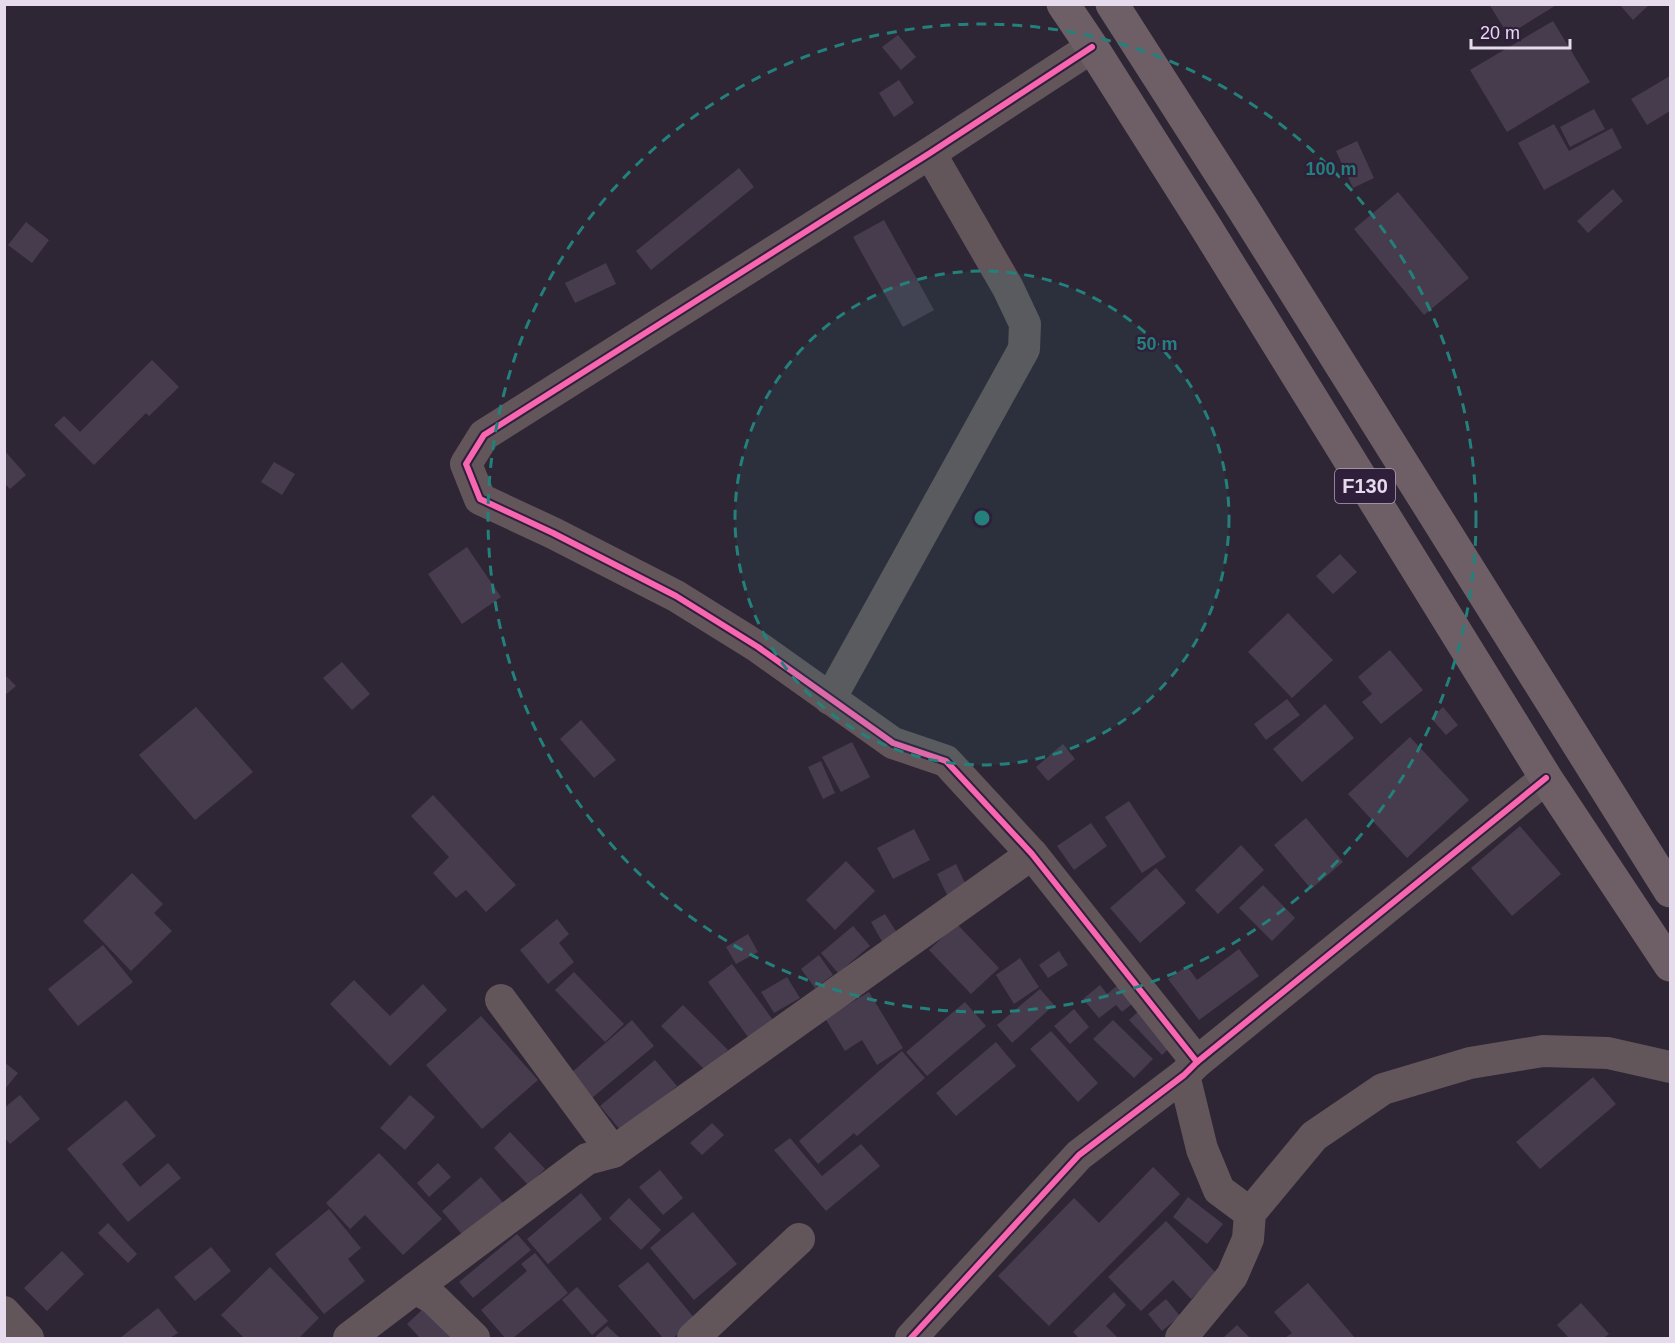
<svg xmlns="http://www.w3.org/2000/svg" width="1675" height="1343" viewBox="0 0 1675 1343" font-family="Helvetica,sans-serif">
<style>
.building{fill:#473c4e}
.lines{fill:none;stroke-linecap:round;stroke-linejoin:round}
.street{stroke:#62565a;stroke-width:32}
.primary{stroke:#6d5f65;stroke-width:33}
.cycleway-casing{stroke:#2f1f3b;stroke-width:10}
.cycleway{stroke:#f766af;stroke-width:6}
.ring{fill:none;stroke:#24807b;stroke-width:3;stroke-dasharray:10 8}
.labels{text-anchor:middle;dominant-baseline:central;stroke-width:4.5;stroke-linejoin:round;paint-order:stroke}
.shield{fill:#2f1f3b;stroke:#aea3b8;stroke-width:1.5}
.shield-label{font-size:20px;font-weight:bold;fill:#e5dbed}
.centre{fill:#24807b;stroke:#2f1f3b;stroke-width:3}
.ring-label{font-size:18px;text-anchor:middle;font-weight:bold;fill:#24807b;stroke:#2f1f3b;stroke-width:4.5;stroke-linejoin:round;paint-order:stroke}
</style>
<rect width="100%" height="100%" fill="#2e2535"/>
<!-- building -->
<g class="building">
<polygon points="1489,4 1558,4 1508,35"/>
<polygon points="1619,4 1650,4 1633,20"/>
<polygon points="1553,21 1590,82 1507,132 1470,70"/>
<polygon points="898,35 916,57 901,70 882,47"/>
<polygon points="1670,76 1670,111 1647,125 1631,99"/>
<polygon points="899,80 914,103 894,117 879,93"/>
<polygon points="1594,109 1605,129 1570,147 1560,127"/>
<polygon points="1554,124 1569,151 1612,128 1622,148 1544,190 1518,143"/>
<polygon points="1357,141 1374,178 1353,188 1336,151"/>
<polygon points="739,168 754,187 651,270 636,251"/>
<polygon points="1613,189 1623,201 1588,233 1577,221"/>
<polygon points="1398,192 1469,278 1424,315 1354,229"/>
<polygon points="884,220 934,310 903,327 853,237"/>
<polygon points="26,222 49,240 32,263 8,245"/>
<polygon points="606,263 616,284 575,303 565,283"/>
<polygon points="152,360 179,387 149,416 146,413 94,465 54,425 64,416 80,432"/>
<polygon points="4,450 26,475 10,489 4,483"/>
<polygon points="274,462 295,474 282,495 261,482"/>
<polygon points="467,547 501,597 462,624 428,574"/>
<polygon points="1340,554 1357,572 1333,594 1316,576"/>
<polygon points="1288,613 1333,660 1292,698 1248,652"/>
<polygon points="1390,650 1423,690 1381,724 1362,702 1372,694 1358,677"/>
<polygon points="342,662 370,694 352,710 323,678"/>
<polygon points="4,674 16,686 4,696"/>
<polygon points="1287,699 1300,715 1266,740 1254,724"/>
<polygon points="1325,704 1354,738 1302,782 1273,749"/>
<polygon points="196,707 253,772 195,820 139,755"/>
<polygon points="1443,707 1458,725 1446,735 1431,718"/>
<polygon points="581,720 616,760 594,778 560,739"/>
<polygon points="1410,737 1469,800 1407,858 1348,794"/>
<polygon points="852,742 870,777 841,792 822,757"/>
<polygon points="1063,744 1075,759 1048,781 1036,767"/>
<polygon points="821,761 835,793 823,799 808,767"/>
<polygon points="433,795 516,885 486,912 466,890 456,898 433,873 449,857 411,816"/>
<polygon points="1129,801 1166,857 1142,873 1105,817"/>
<polygon points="1306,818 1343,862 1311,889 1274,845"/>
<polygon points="1091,823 1107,846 1074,870 1057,846"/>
<polygon points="1520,826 1561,874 1512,916 1471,868"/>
<polygon points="914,829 930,860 893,879 877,848"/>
<polygon points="1241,845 1264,870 1218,914 1195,890"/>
<polygon points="846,861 875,891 835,930 806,900"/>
<polygon points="956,864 967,887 948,897 937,874"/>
<polygon points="1156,868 1186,903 1140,943 1110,908"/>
<polygon points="132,873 163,904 154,913 172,931 131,971 83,921"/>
<polygon points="1263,885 1295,918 1272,941 1239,908"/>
<polygon points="885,914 899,936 884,945 871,922"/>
<polygon points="557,919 569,934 559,943 574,962 548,984 520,950"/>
<polygon points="957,924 999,968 971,994 929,950"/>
<polygon points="853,926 870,946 838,973 821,953"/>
<polygon points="748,934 758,952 736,964 726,947"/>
<polygon points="103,945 133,982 78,1026 48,989"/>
<polygon points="1239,949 1259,976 1199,1020 1168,979 1187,966 1197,980"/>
<polygon points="1059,951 1068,965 1048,978 1039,965"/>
<polygon points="819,955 833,975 815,988 801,969"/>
<polygon points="1020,958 1039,987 1014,1004 996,975"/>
<polygon points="732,964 773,1020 748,1037 708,982"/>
<polygon points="574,972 624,1024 605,1042 555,990"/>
<polygon points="787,977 800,998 774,1013 761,992"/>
<polygon points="354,980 390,1016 423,984 447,1010 390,1066 330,1004"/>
<polygon points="1123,981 1138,999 1122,1012 1116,1005 1099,1018 1083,999 1100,985 1107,994"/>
<polygon points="1040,989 1054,1005 1012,1043 997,1025"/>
<polygon points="869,992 903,1048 877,1065 862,1040 845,1051 825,1018"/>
<polygon points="965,1002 986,1026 927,1076 906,1052"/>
<polygon points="683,1005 728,1050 706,1071 661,1026"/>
<polygon points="1143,1007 1175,1042 1162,1055 1129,1020"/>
<polygon points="1074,1009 1089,1027 1070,1044 1054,1026"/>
<polygon points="481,1016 538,1080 482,1129 426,1065"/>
<polygon points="632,1020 654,1046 592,1098 571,1073"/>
<polygon points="1113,1020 1153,1059 1134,1078 1093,1039"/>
<polygon points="1051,1031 1098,1083 1078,1102 1030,1049"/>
<polygon points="996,1042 1016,1066 956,1116 936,1093"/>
<polygon points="902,1051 925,1078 857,1136 854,1133 818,1164 799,1141"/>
<polygon points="655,1060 677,1086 622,1132 600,1106"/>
<polygon points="4,1062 18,1073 4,1090"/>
<polygon points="1593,1077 1616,1104 1540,1169 1516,1142"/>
<polygon points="20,1095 40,1119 10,1144 4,1137 4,1108"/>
<polygon points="410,1095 435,1117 405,1150 380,1128"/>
<polygon points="126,1100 156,1136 122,1164 140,1187 168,1163 181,1178 128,1222 67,1149"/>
<polygon points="712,1123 724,1135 702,1155 690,1143"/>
<polygon points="510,1132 545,1169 528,1185 494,1148"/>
<polygon points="790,1138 822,1176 861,1144 880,1166 826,1211 774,1150"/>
<polygon points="379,1153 442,1219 403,1255 365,1215 350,1229 326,1203"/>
<polygon points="438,1163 451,1177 429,1197 417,1183"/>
<polygon points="1153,1167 1180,1194 1049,1326 998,1276 1074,1198 1099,1223"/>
<polygon points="660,1170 683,1198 663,1215 639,1187"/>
<polygon points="481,1177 505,1205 466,1239 442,1211"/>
<polygon points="581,1193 602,1219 548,1264 527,1239"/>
<polygon points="1188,1197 1223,1224 1207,1244 1173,1217"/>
<polygon points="629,1198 661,1230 641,1250 609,1218"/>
<polygon points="329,1209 361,1248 348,1259 365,1281 324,1314 275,1254"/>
<polygon points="693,1212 737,1264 694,1300 650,1248"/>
<polygon points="1166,1221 1217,1274 1191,1299 1173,1280 1141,1311 1108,1277"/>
<polygon points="108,1223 137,1254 128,1263 98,1233"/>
<polygon points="517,1234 531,1250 473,1298 459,1282"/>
<polygon points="211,1247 231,1271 195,1301 174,1277"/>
<polygon points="62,1251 84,1274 47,1311 24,1288"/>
<polygon points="535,1253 568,1293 513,1338 505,1338 481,1310 527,1271 521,1264"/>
<polygon points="648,1262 696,1320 673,1338 663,1338 618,1286"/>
<polygon points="270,1267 319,1318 299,1338 244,1338 221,1315"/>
<polygon points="1308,1283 1355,1338 1285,1338 1292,1333 1274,1312"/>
<polygon points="577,1287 608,1321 592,1335 562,1300"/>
<polygon points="1114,1292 1126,1305 1106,1326 1118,1338 1079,1338 1073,1332"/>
<polygon points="1166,1299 1180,1316 1162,1331 1148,1314"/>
<polygon points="1581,1303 1609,1334 1604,1338 1569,1338 1557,1325"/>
<polygon points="425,1307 454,1338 420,1338 407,1324"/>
<polygon points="158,1308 178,1333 170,1338 120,1338"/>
<polygon points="1237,1325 1250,1338 1223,1338"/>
<polygon points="607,1326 620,1338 594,1338"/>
</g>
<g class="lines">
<!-- street -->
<g class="street">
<polyline points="1092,47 930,153 484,435 466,464 480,499 553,533 676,596 758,647 893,743 946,761 1032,854 1197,1062"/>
<polyline points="830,699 1024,349 1025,324 1008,288 930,153"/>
<polyline points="501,1000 613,1152"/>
<polyline points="1184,1075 1202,1149 1219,1190 1250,1213"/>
<polyline points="415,1288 587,1159 613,1152 1032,854"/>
<polyline points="4,1312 28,1338"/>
<polyline points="349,1338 415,1288 434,1299 474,1338"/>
<polyline points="693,1338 799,1239"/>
<polyline points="911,1338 1079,1155 1184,1075 1197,1062 1546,778"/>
<polyline points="1181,1338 1232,1276 1248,1239 1250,1213 1314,1136 1383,1089 1470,1063 1543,1051 1608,1053 1670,1067"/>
</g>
<!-- primary -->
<g class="primary">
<polyline points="1063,4 1092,47 1207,229 1546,778 1670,965"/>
<polyline points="1112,4 1242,207 1670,891"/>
</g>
<defs>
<g id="cycleway">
<polyline points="1092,47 930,153 484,435 466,464 480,499 553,533 676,596 758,647 893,743 946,761 1032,854 1197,1062"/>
<polyline points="911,1338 1079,1155 1184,1075 1197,1062 1546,778"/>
</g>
</defs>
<!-- cycleway casing -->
<use href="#cycleway" class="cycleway-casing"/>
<!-- cycleway -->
<use href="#cycleway" class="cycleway"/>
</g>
<!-- distance rings -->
<circle cx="982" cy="518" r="247" fill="#24807b" fill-opacity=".12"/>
<g class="ring">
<circle cx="982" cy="518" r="247"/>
<circle cx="982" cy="518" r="494"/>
</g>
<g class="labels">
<!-- shield labels -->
<rect class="shield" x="1335" y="469" width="60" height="34" rx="4.5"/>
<g class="shield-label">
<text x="1365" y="486">F130</text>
</g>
</g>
<circle cx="982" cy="518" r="9" class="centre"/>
<g class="ring-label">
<text x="1331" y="175">100 m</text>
<text x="1157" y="350">50 m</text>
</g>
<!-- border -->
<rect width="1675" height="1343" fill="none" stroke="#e5dbed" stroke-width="12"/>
<!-- scale -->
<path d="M1471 39v9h99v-9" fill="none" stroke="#e5dbed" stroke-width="3"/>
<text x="1480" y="39" font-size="18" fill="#e5dbed" stroke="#2f1f3b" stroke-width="4.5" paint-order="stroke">20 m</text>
</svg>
